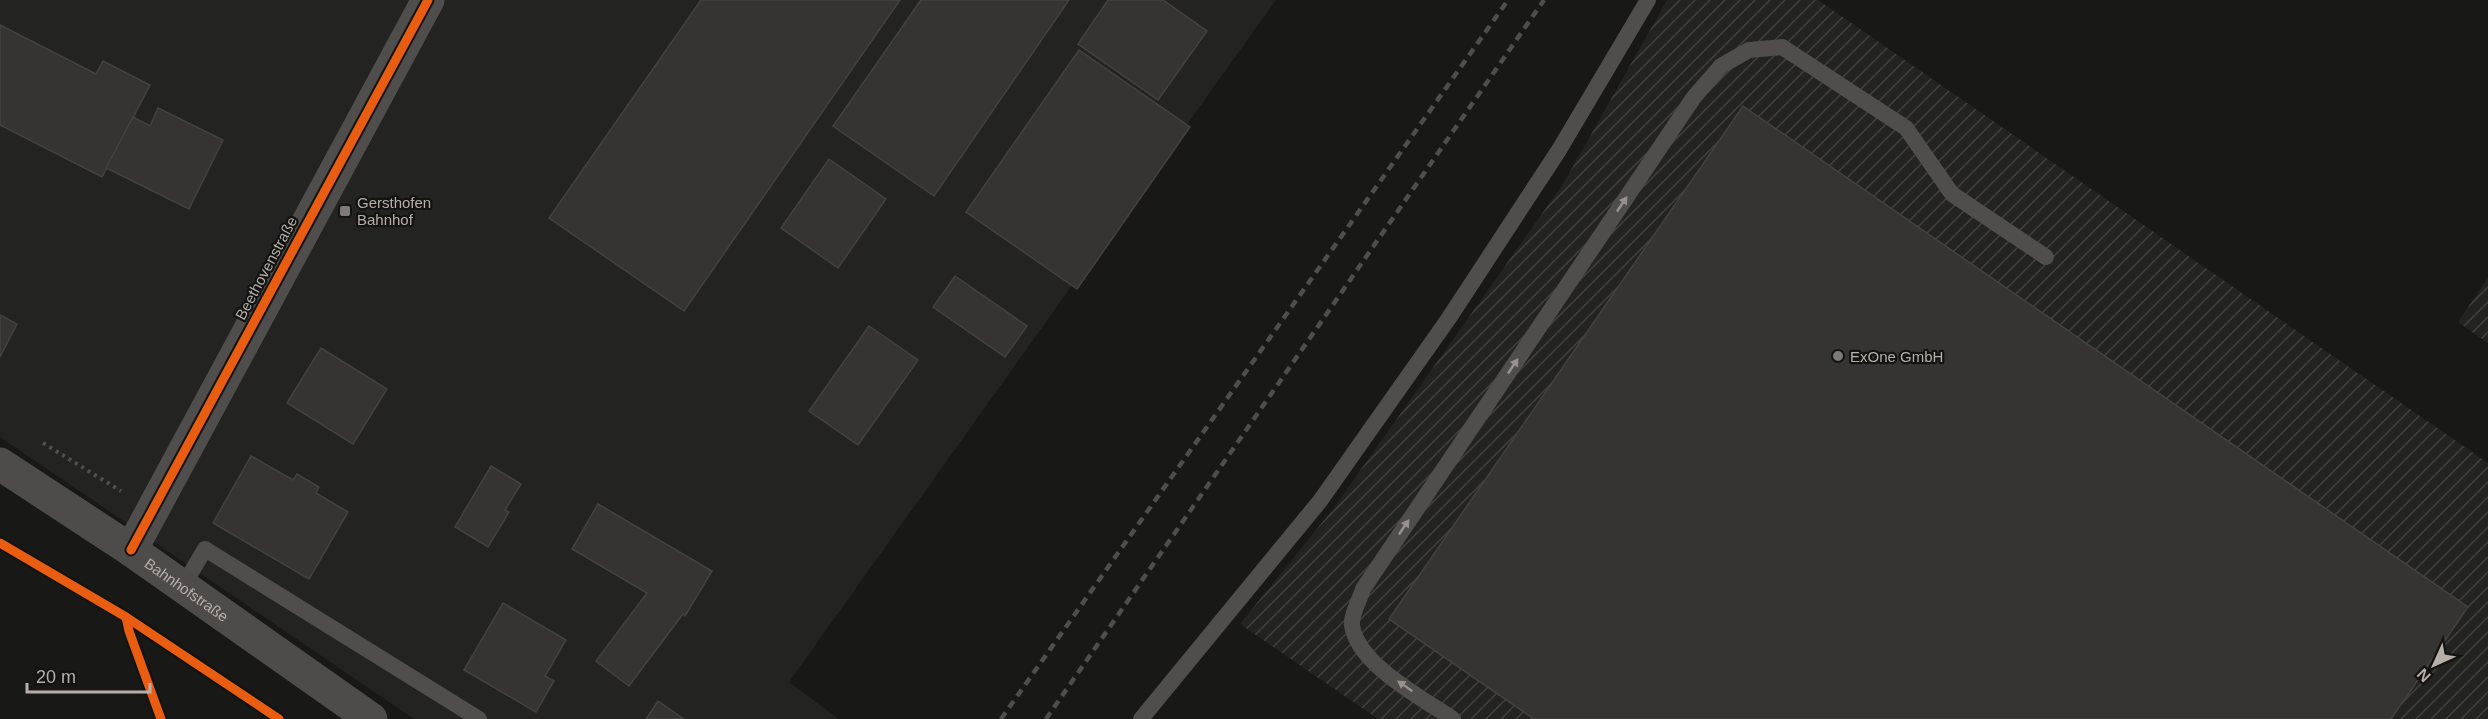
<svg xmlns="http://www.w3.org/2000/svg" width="2488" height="719" viewBox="0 0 2488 719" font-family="Helvetica,sans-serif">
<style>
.built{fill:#232321}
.industrial{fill:url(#industrial-furrows)}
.building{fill:#363433;stroke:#444240;stroke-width:1.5}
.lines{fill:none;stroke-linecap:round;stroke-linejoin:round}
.path{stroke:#514f4d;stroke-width:4;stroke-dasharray:3 4.5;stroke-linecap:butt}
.service{stroke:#504e4c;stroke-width:16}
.minor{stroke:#504e4c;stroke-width:33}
.secondary{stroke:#4e4c4b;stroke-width:33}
.rail{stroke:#4f4e4c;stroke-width:4.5;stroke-dasharray:8 6;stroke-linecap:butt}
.cycleway-casing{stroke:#131312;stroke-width:13}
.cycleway{stroke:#e95d12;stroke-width:9}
.oneway{fill:#98928e}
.poi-dot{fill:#7f7a77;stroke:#131312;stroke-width:2}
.labels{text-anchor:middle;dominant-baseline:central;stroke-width:4.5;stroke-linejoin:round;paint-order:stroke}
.poi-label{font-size:15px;fill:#b7afaa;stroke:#131312;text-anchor:start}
.street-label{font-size:15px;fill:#b7afaa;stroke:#131312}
</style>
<defs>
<pattern id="industrial-furrows" width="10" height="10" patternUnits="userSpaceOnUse" patternTransform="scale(1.5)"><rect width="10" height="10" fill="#232321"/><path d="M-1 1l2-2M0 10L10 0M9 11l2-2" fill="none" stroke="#41403f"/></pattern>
</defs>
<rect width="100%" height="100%" fill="#181817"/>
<!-- built -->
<polygon class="built" points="0,0 1276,0 789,682 839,719 414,719 0,437"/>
<!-- industrial -->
<g class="industrial">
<polygon points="1667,0 1818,0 2488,463 2488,719 1378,719 1240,624 1333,509 1563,184"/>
<polygon points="2488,278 2488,343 2458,322"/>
</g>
<!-- building -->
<g class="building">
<polygon points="701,0 900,0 684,311 549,218"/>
<polygon points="921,0 1069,0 934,196 833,126"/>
<polygon points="1108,0 1163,0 1207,31 1158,100 1078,44"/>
<polygon points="0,25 96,74 103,61 150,85 102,177 0,125"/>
<polygon points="1079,50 1190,127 1077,289 966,212"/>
<polygon points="1743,106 2468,607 2391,719 1534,719 1389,619"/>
<polygon points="158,108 223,140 189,209 106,168 133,117 150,126"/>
<polygon points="829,159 886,199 838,268 781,228"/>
<polygon points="955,276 1027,326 1005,357 933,307"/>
<polygon points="0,315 17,324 0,357"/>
<polygon points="869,326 918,360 858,445 809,411"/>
<polygon points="321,348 387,389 353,444 287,403"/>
<polygon points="251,456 293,480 297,474 319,487 316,493 348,512 309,579 213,523"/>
<polygon points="491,466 521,484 505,510 509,512 488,547 455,527"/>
<polygon points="598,504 712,571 685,616 683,614 629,686 596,661 647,593 572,549"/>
<polygon points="503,603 566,640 545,676 554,681 536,712 464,670"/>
<polygon points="658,701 684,719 646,719"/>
</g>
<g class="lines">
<!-- path -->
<polyline class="path" points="43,443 121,491"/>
<!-- service -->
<g class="service">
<polyline points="183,586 205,549 479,719"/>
<polyline points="1141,719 1320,501 1449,318 1559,150 1648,0"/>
<path d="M1453,719C1422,698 1357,664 1352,625C1351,615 1360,599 1363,589L1694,97L1721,66L1749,50L1782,47L1906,128L1952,194L2046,257"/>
</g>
<!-- minor -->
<polyline class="minor" points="131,550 428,0"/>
<!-- secondary -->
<path class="secondary" id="s1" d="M0,464L131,550L371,719"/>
<!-- rail -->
<g class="rail">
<polyline points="1001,719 1508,0"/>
<polyline points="1046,719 1544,0"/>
</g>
<defs>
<g id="cycleway">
<polyline points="0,543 126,617 279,719"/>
<polyline points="131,550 428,0"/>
<polyline points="126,617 129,631 161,719"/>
</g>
</defs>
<!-- cycleway casing -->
<use href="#cycleway" class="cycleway-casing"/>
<!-- cycleway -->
<use href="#cycleway" class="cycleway"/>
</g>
<!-- one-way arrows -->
<defs><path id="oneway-solid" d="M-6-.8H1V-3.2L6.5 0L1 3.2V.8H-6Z" transform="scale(1.5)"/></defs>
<g class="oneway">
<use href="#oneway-solid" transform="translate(1622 204) rotate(-56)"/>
<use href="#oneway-solid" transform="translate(1513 366) rotate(-56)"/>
<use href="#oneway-solid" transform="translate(1404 527) rotate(-56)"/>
<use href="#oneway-solid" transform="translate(1405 686) rotate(-145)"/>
</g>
<!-- markers -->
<g class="poi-dot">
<rect x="339" y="205" width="12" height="12" rx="3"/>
<circle cx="1838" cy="356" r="6"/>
</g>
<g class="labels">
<!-- poi labels -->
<g class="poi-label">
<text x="357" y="202">Gersthofen<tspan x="357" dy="17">Bahnhof</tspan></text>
<text x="1850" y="356">ExOne GmbH</text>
</g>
<!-- street labels -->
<g class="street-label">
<text transform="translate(266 268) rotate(-62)">Beethovenstraße</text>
<text stroke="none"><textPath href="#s1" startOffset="225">Bahnhofstraße</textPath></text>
</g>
</g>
<!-- north arrow -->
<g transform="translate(2434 665) rotate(225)" stroke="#131312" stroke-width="4.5" paint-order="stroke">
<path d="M0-4.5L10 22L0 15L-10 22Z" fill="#b7afaa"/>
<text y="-9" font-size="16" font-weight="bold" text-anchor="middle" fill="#b7afaa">N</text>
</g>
<!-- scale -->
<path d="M27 683v9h123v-9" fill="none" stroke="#b7afaa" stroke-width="3"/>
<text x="36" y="683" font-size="18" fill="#b7afaa" stroke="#131312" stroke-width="4.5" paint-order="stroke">20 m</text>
</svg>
